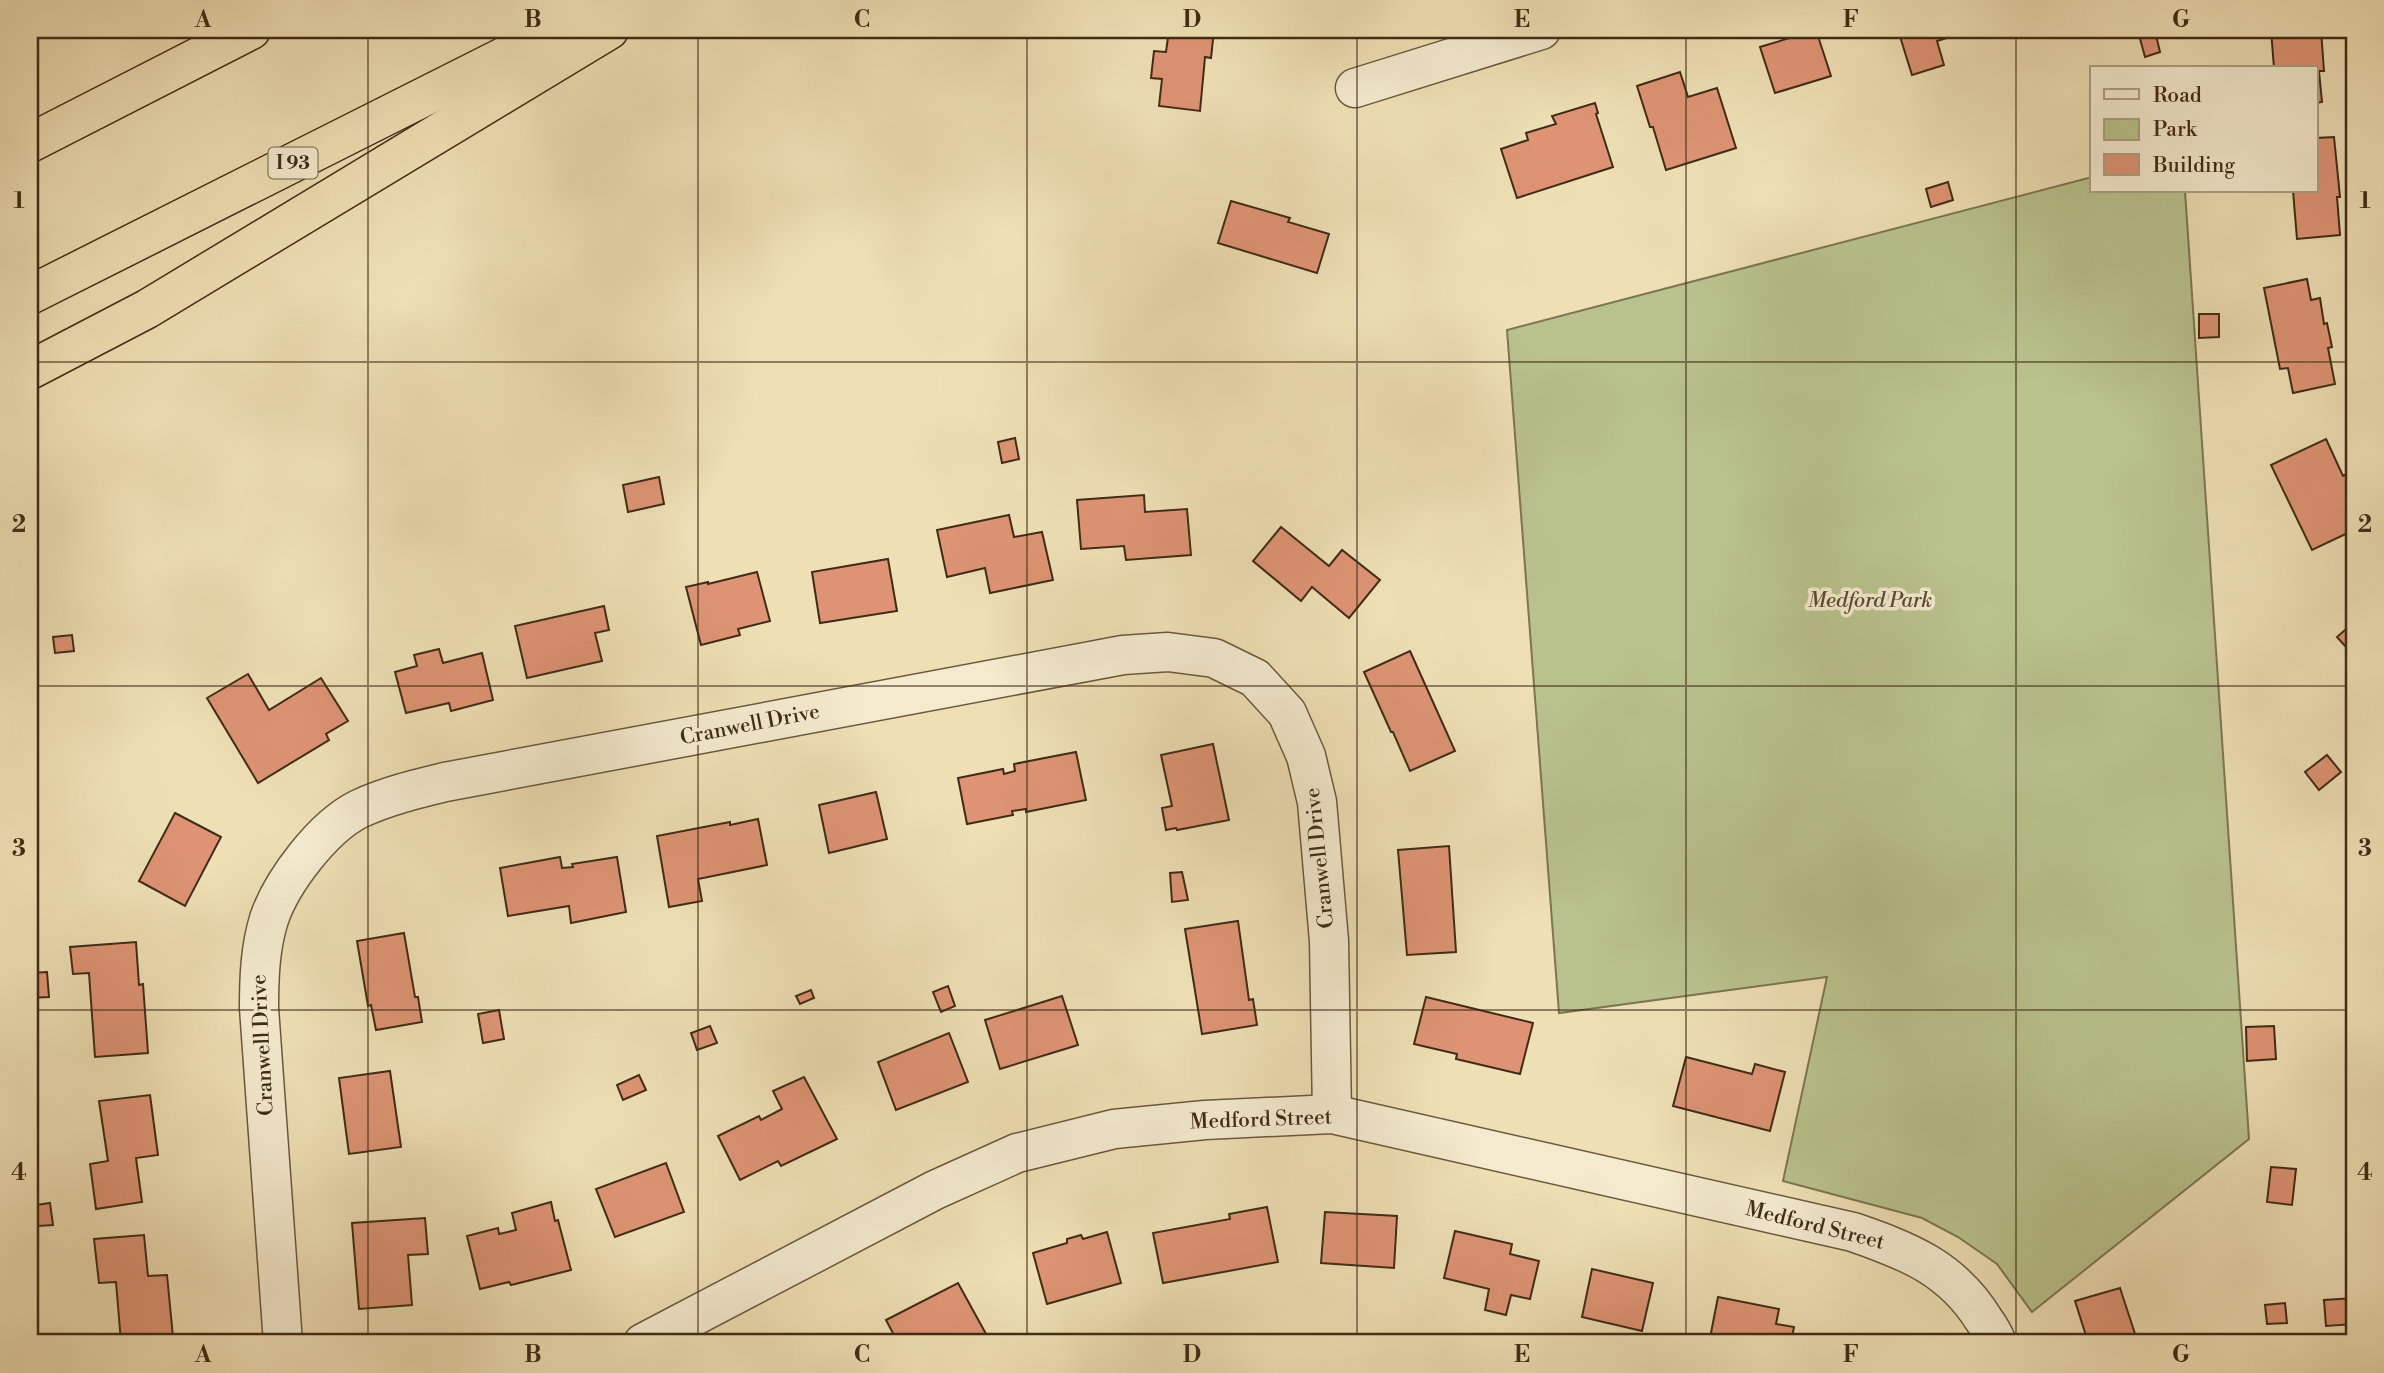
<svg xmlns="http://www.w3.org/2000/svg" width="2384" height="1373" viewBox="0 0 2384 1373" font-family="'Libre Bodoni',serif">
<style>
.green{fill:#b9c28d;stroke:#7c7652;stroke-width:2}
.building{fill:#de9474;stroke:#402b17;stroke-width:2}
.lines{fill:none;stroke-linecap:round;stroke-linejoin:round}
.minor-casing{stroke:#6c583e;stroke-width:41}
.highway-casing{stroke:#402b17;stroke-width:41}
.minor{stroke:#f4eace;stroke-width:38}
.highway{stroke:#eedfb4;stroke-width:38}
.grid{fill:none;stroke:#402b17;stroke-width:2;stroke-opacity:0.55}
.labels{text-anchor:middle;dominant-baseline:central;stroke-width:7;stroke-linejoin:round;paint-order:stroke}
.shield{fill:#f4eace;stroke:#76644e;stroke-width:2}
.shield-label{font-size:19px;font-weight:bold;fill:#402b17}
.park-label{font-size:21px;font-style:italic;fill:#58492f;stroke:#f4eace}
.street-label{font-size:21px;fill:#402b17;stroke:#f4eace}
.neatline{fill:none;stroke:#402b17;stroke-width:2.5}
.grid-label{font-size:23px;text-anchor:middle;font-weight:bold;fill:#402b17}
</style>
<rect width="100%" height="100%" fill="#eedfb4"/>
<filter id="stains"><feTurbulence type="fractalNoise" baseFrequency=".00286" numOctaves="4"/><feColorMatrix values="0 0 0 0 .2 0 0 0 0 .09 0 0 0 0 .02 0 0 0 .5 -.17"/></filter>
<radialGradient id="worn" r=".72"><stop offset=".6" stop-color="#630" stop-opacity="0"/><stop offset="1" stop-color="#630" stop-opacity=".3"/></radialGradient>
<!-- green -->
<polygon class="green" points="2092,177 2092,191 2185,191 2249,1139 2032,1312 1997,1264 1958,1237 1922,1218 1783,1181 1827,977 1559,1013 1507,330"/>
<!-- building -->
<g class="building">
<polygon points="1169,30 1214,30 1211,58 1205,57 1200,111 1159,106 1162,79 1151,78 1154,51 1166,52"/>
<polygon points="1816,30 1831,76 1775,93 1760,47"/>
<polygon points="1898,30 1960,30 1960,34 1937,41 1944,65 1912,75"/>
<polygon points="2271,30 2321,30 2324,71 2319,71 2322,102 2316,103 2316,68 2274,68"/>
<polygon points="2155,31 2160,52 2145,57 2139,35"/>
<polygon points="1680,72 1688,97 1717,88 1736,148 1666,170 1653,127 1650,127 1637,86"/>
<polygon points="1595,103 1598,113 1596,114 1613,167 1517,198 1501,149 1528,140 1526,133 1556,124 1552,116"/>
<polygon points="2334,137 2340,197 2337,197 2340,235 2297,239 2293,191 2316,191 2316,138"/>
<polygon points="1948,182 1953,200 1931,207 1926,189"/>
<polygon points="1231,201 1290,218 1288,222 1329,234 1317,273 1218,243"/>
<polygon points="2307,279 2311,300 2320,298 2324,324 2327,323 2332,347 2328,348 2335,384 2293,393 2288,368 2280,369 2264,288"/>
<polygon points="2199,314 2219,314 2219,337 2199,338"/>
<polygon points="1015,438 1019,459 1002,463 998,442"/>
<polygon points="2326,439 2343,476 2351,472 2354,480 2354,530 2312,550 2271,465"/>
<polygon points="659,477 664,504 628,512 623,485"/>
<polygon points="1144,495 1145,512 1187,509 1191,555 1126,560 1124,546 1081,549 1077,500"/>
<polygon points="1009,515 1014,537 1042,532 1053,580 990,593 985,568 947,577 937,530"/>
<polygon points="1281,527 1329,566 1342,550 1380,580 1349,618 1312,587 1301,601 1253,561"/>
<polygon points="888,559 897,611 820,623 812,572"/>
<polygon points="757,572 770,621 738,629 740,635 701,645 686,587 708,582 708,584"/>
<polygon points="604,606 609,630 595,633 602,661 527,678 515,626"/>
<polygon points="2354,622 2354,656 2337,637"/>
<polygon points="72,635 74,651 55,653 53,637"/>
<polygon points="439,649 443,663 482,653 493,700 451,711 449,703 406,713 395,672 417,666 414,655"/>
<polygon points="1410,651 1455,751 1410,771 1393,732 1391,732 1364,672"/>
<polygon points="248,674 269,710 321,678 348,721 326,734 329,740 258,783 207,698"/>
<polygon points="1213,744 1229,820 1177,830 1176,828 1166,830 1162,808 1172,806 1161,755"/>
<polygon points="1076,752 1086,800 1026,812 1026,809 1012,811 1013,815 967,824 958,778 1003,769 1004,774 1015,771 1014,764"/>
<polygon points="2327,755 2341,772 2319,790 2305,772"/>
<polygon points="876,792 887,839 829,853 819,805"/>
<polygon points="175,813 221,837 185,906 139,881"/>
<polygon points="758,819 767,865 698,879 702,901 669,907 657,836 730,822 730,825"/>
<polygon points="1449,846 1456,952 1407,955 1398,850"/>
<polygon points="560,857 562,868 573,867 572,864 617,857 626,912 571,923 569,906 508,916 500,868"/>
<polygon points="1182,872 1188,900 1172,902 1170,873"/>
<polygon points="1238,921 1249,1000 1253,999 1257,1025 1202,1034 1185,929"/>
<polygon points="404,933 415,997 418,997 422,1022 376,1030 371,1005 368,1006 357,941"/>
<polygon points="136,942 139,985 143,984 148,1053 95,1057 89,973 73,974 70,947"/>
<polygon points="47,972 49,997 30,998 30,973"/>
<polygon points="948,986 955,1006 941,1012 933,992"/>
<polygon points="811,990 814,998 800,1004 796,996"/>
<polygon points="1062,996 1078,1045 1000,1069 985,1020"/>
<polygon points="1426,997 1533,1023 1520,1074 1456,1059 1457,1054 1414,1044"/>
<polygon points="499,1010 504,1039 483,1043 478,1014"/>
<polygon points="710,1026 717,1043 697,1050 691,1033"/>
<polygon points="2274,1026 2276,1059 2247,1061 2246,1027"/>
<polygon points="949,1033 968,1082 896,1110 878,1062"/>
<polygon points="1686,1057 1752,1074 1755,1064 1785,1072 1770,1131 1673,1106"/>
<polygon points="390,1071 401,1147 349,1154 339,1078"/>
<polygon points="639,1075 646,1090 623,1100 617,1085"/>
<polygon points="804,1077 837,1139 781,1166 778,1161 740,1180 718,1136 759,1116 761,1120 782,1109 773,1091"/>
<polygon points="150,1095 158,1155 136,1158 142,1202 96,1209 90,1164 108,1161 99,1101"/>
<polygon points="666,1163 684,1212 615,1237 596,1189"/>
<polygon points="2271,1167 2296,1169 2292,1205 2267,1202"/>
<polygon points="551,1202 555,1221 558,1220 571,1270 511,1285 509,1282 480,1289 467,1236 498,1228 499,1234 516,1230 512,1213"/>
<polygon points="50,1203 53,1225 38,1226 36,1205"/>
<polygon points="1267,1207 1278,1262 1163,1283 1153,1233 1230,1219 1229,1214"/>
<polygon points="1325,1212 1397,1216 1394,1268 1321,1263"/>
<polygon points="425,1218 428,1254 408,1255 412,1305 359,1309 352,1223"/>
<polygon points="1455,1231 1512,1244 1510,1254 1539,1261 1530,1299 1511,1295 1506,1315 1485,1310 1489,1289 1444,1278"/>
<polygon points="1107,1232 1121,1283 1047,1304 1033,1253 1067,1243 1067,1239 1081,1235 1083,1239"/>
<polygon points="144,1235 148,1276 167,1275 173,1337 121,1342 116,1282 99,1283 94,1239"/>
<polygon points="1592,1269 1653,1283 1642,1331 1582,1317"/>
<polygon points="958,1283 991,1343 898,1343 886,1320"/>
<polygon points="2120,1288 2138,1343 2083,1343 2088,1342 2075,1301"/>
<polygon points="1718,1297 1779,1309 1776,1324 1794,1327 1791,1343 1709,1343"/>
<polygon points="2354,1298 2354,1324 2326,1326 2324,1300"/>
<polygon points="2285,1303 2287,1323 2267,1324 2265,1305"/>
</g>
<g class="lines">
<defs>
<g id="minor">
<polyline points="1355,88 1541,30"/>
<path d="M283,1343L259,1008C259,978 260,948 269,919C282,881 323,827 359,809C387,796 416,789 445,782L1123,655L1168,652L1214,658L1255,678L1287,713L1306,756L1317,802L1329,941L1332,1114"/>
<path d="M643,1343L935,1190L1017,1153L1114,1129L1205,1120L1332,1114L1853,1232C1908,1251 1952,1268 1984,1320C1989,1327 1994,1335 1997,1343"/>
</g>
<g id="highway">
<polyline points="30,143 251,30"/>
<polyline points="30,295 557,30"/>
<polyline points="30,370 147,309 609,30"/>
</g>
</defs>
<!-- minor casing -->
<use href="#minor" class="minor-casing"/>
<!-- highway casing -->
<use href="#highway" class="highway-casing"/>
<!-- minor -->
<use href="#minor" class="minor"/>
<!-- highway -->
<use href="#highway" class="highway"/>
</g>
<!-- grid -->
<path class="grid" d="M368,30V1343M698,30V1343M1027,30V1343M1357,30V1343M1686,30V1343M2016,30V1343M30,362H2354M30,686H2354M30,1010H2354"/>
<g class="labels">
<!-- shield labels -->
<rect class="shield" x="268.5" y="147.5" width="49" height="31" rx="5"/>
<g class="shield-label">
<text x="293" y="163">I 93</text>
</g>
<!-- park labels -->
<g class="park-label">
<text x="1870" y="601">Medford Park</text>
</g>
<!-- street labels -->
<g class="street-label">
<text transform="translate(750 725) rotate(-11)">Cranwell Drive</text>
<text transform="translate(1320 858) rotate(-96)">Cranwell Drive</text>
<text transform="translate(263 1045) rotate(-93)">Cranwell Drive</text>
<text transform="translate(1261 1120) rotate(-2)">Medford Street</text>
<text transform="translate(1815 1226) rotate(14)">Medford Street</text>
</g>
</g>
<!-- margin -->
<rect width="2384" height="1373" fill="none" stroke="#eedfb4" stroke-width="77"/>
<!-- legend -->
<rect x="2090" y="66" width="228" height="126" fill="#f4eace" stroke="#ac9e85" stroke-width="2"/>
<rect x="2104" y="89" width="35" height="10" fill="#f4eace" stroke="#ac9e85" stroke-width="2"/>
<text x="2153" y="102" font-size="21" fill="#402b17">Road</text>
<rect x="2104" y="119" width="35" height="21" fill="#b9c28d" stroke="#ac9e85" stroke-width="2"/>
<text x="2153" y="136" font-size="21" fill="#402b17">Park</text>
<rect x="2104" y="154" width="35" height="21" fill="#de9474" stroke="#ac9e85" stroke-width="2"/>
<text x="2153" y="172" font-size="21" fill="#402b17">Building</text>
<rect x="38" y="38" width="2308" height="1296" class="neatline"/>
<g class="grid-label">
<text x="203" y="27">A</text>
<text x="533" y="27">B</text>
<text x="862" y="27">C</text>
<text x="1192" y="27">D</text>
<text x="1522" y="27">E</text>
<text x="1851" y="27">F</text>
<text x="2181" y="27">G</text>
<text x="19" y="208">1</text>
<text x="2365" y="208">1</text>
<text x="19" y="532">2</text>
<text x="2365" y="532">2</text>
<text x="19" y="856">3</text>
<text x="2365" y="856">3</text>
<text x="19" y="1180">4</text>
<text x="2365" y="1180">4</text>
<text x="203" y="1362">A</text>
<text x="533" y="1362">B</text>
<text x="862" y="1362">C</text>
<text x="1192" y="1362">D</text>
<text x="1522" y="1362">E</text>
<text x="1851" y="1362">F</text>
<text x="2181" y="1362">G</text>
</g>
<rect width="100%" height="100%" filter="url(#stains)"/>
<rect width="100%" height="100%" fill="url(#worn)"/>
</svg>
